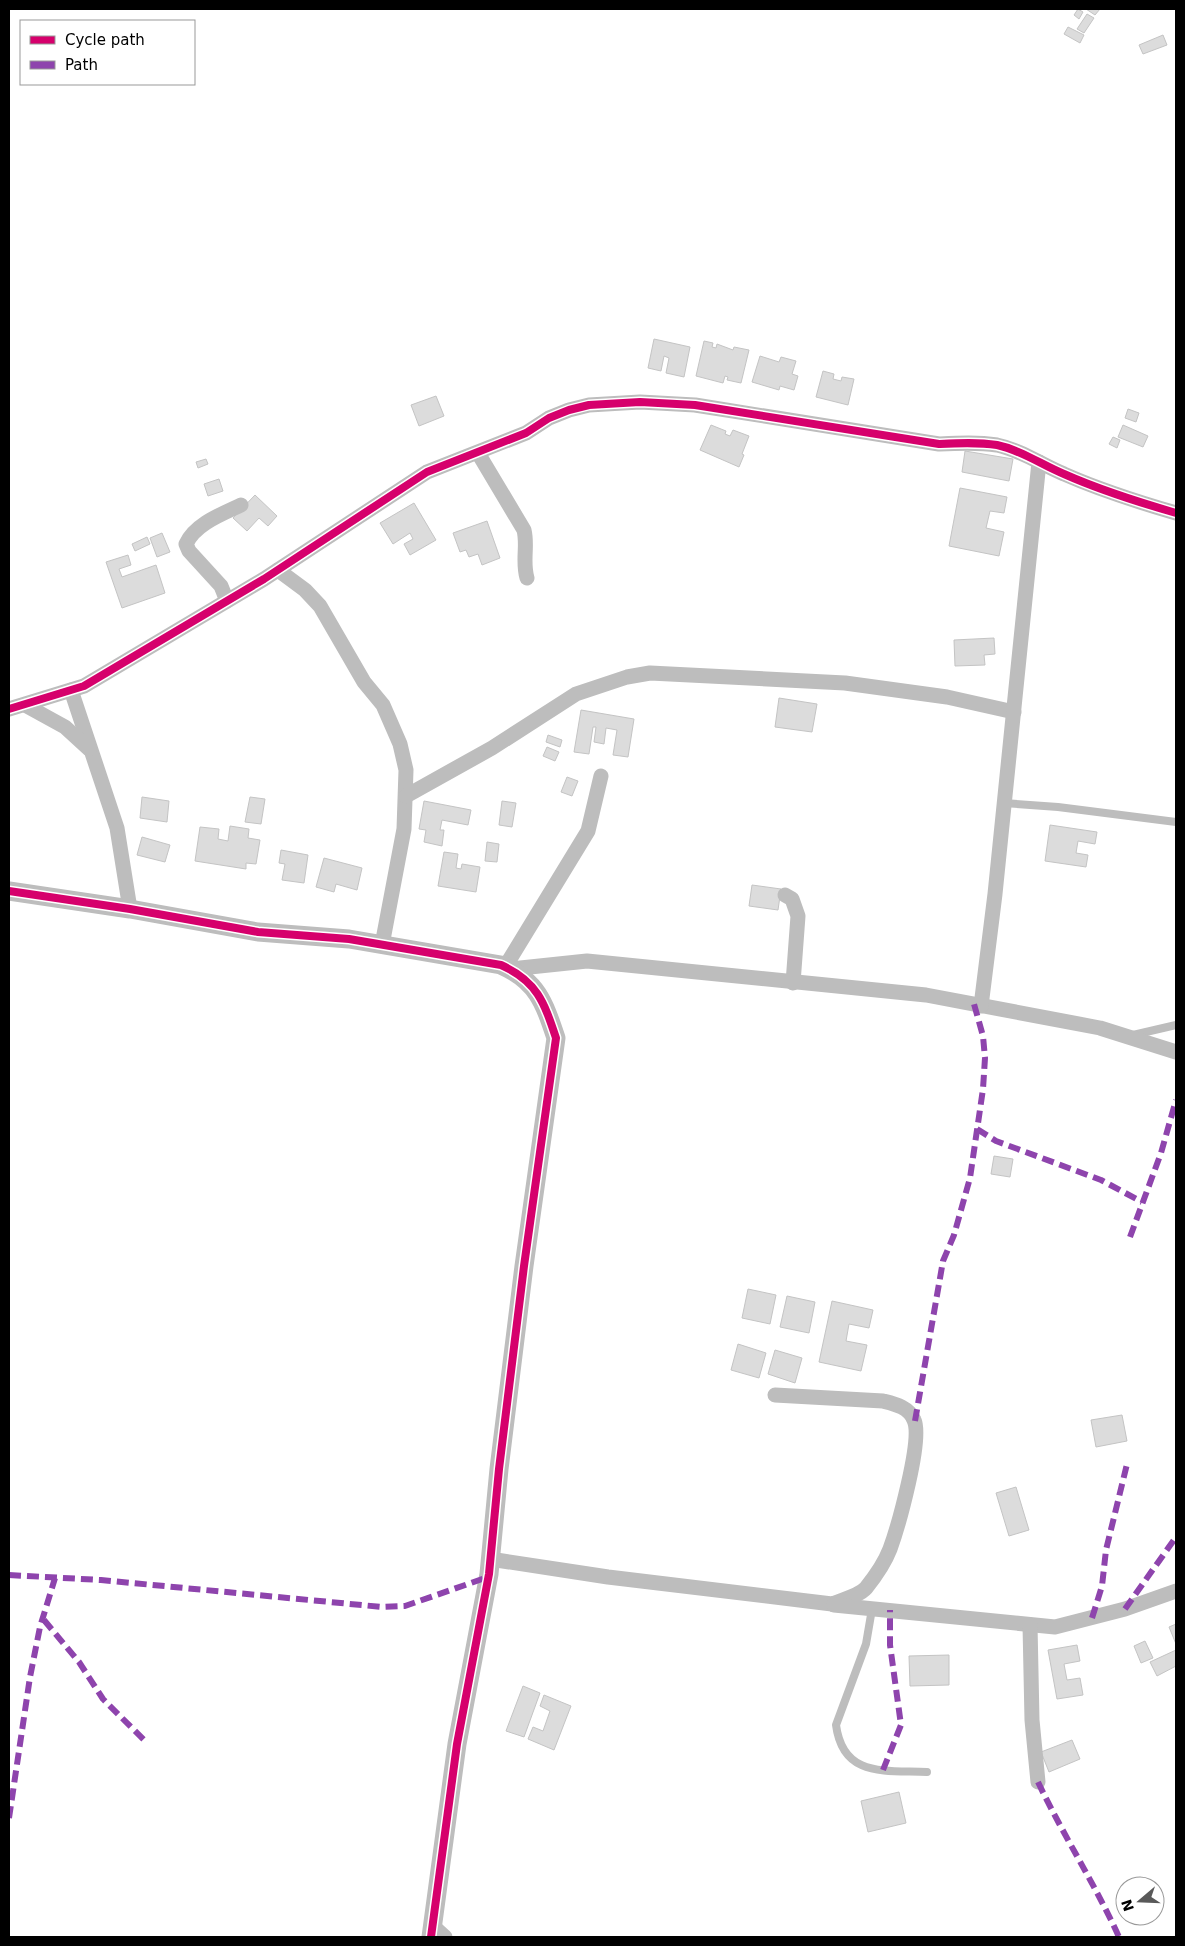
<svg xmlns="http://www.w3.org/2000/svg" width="1185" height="1946" viewBox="0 0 1185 1946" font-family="'DejaVu Sans',sans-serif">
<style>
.building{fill:#dcdcdc;stroke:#c4c4c4}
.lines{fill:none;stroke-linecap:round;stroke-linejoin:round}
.service{stroke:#bdbdbd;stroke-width:8}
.minor{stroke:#bdbdbd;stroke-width:15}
.tertiary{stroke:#bdbdbd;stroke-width:19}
.quiet{stroke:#8e44ad;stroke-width:6;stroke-dasharray:12 6;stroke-linecap:butt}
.cycleway-casing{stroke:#fff;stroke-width:11}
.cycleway{stroke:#d6006c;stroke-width:8}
</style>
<rect width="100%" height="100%" fill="#fff"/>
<!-- building -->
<g class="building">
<polygon points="1078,9 1083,12 1079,19 1074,15"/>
<polygon points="1086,9 1100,9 1095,15"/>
<polygon points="1087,14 1094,18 1084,33 1077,29"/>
<polygon points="1068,27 1084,35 1080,43 1064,34"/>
<polygon points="1163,35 1167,45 1143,54 1139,45"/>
<polygon points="654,339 690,347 684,377 666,373 669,358 664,356 661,371 648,368"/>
<polygon points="704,341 713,343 712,347 716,348 717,344 733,350 734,347 749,350 741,383 727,380 728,377 725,376 723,383 696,376"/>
<polygon points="760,356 779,362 781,357 796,361 792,374 798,376 794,390 780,386 779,390 752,382"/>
<polygon points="823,371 834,374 833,379 841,381 842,377 854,379 848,405 816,397"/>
<polygon points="436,396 444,416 419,426 411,405"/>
<polygon points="1128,409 1139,413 1136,422 1125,418"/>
<polygon points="711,425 726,431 725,434 730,436 733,430 749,436 742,454 744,455 739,467 700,450"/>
<polygon points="1123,425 1148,436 1143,447 1118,437"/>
<polygon points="1113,437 1120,440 1117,448 1109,444"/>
<polygon points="965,451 1013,459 1009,481 962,472"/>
<polygon points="206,459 208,464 198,468 196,462"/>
<polygon points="219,479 223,491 208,496 204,484"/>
<polygon points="960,488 1007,497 1004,513 990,511 986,528 1004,532 999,556 949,546"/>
<polygon points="255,495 277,516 268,526 259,518 247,531 233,518"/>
<polygon points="414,503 436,540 410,555 404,544 413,539 410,533 393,544 380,523"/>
<polygon points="487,521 500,558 482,565 478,554 469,557 466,550 460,552 453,533"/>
<polygon points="162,533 170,552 157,557 150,538"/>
<polygon points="147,537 150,544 135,551 132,544"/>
<polygon points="128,555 131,565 119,569 122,577 156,565 165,593 122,608 106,562"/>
<polygon points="994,638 995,654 984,655 985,665 955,666 954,640"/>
<polygon points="779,698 817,704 812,732 775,727"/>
<polygon points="581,710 634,719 628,757 613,755 617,730 606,728 604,744 594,742 596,727 593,727 589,754 574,752"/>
<polygon points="548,735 562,740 560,747 546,742"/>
<polygon points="547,747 559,752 555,761 543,756"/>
<polygon points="567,777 578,781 572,796 561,792"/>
<polygon points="142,797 169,801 167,822 140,818"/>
<polygon points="250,797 265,799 261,824 245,822"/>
<polygon points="424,801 471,810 468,825 442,820 440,830 444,830 442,846 424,842 426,830 419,829"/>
<polygon points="502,801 516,803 512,827 499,825"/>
<polygon points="1050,825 1097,832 1095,844 1078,841 1076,853 1088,855 1086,867 1045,861"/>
<polygon points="230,826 249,829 248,838 260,840 256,864 246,863 246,869 195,861 200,827 219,829 218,839 228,841"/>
<polygon points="142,837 170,845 165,862 137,855"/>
<polygon points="487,842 499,844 497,862 485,861"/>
<polygon points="281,850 308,855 304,883 282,880 285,864 279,863"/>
<polygon points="444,852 458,854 456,868 461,869 462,864 480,867 476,892 438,886"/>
<polygon points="324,858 362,868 357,890 336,884 334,892 316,887"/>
<polygon points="752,885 781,889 778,910 749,906"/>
<polygon points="994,1156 1013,1159 1010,1177 991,1174"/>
<polygon points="748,1289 776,1295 770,1324 742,1318"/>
<polygon points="787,1296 815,1302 809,1333 780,1327"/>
<polygon points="832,1301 873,1310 869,1328 849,1324 846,1341 867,1345 861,1371 819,1362"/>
<polygon points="738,1344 766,1353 759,1378 731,1370"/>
<polygon points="775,1350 802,1358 795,1383 768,1374"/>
<polygon points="1122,1415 1127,1441 1096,1447 1091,1420"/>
<polygon points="1016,1487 1029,1530 1009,1536 996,1493"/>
<polygon points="1176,1624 1176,1644 1169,1627"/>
<polygon points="1145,1641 1153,1658 1141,1663 1134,1646"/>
<polygon points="1077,1645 1080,1661 1064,1664 1067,1680 1080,1678 1083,1695 1057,1699 1048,1650"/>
<polygon points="1176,1650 1176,1666 1157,1676 1150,1662"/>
<polygon points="949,1655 949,1685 910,1686 909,1656"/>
<polygon points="523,1686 540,1693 524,1737 506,1731"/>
<polygon points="544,1695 571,1706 554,1750 528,1739 533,1727 543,1731 550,1711 540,1706"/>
<polygon points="1072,1740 1080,1759 1049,1772 1041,1752"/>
<polygon points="899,1792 906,1823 868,1832 861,1801"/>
</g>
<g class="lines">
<!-- service -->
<g class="service">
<polyline points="1004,803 1058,807 1176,822"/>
<polyline points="1133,1035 1176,1025"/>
<path d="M872,1609L866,1644L836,1725C843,1778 885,1770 927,1772"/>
</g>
<!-- minor -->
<g class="minor">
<path d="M478,453L524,530C528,546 522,561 527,578"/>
<polyline points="278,570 305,590 320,606 364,682 383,705 400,744 406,770 404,829 382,945"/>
<path d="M227,601L221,586L189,551L186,544C195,524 222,514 241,505"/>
<polyline points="71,690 117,828 130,909"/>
<polyline points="25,705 65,727 89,749"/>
<path d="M9,709L84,686L264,579L427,472L526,433L549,418L569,410L589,405L640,402L695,405L939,444C959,443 978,442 997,445C1021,450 1042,465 1064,474C1100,490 1138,502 1176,513"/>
<polyline points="406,796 492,748 576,694 627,677 650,673 845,683 947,697 1014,712"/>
<polyline points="785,895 792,899 798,916 793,983"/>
<polyline points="505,967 588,831 601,776"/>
<polyline points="511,969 587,961 926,995 1100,1028 1176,1052"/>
<polyline points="981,1006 995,894 1039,462"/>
<path d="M490,1559L608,1577L832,1604C841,1600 859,1596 866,1588C874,1578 885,1562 890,1549C898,1527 923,1439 914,1420C909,1407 895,1404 883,1401L775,1395"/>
<polyline points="834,1605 1055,1627 1125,1609 1176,1591"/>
<polyline points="1030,1625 1032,1720 1038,1782"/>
<polyline points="433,1926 445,1937"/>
</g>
<!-- tertiary -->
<path class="tertiary" d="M9,891L130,909L258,932L349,939L501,965C537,981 544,1002 556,1038L524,1266L499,1469L489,1574L457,1744L431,1937"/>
<!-- quiet -->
<g class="quiet">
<polyline points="977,1129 996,1141 1101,1180 1142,1202"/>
<polyline points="1130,1237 1161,1153 1176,1100"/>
<polyline points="915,1421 943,1261 954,1235 970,1178 983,1089 985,1058 983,1036 974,1004"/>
<polyline points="9,1575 101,1580 382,1607 405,1606 488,1577"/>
<polyline points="1125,1609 1176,1537"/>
<polyline points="1092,1618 1102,1586 1106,1550 1127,1464"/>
<polyline points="44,1620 79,1662 103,1699 144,1740"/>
<polyline points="883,1770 901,1725 890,1645 890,1610"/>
<path d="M1038,1782C1063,1835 1095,1884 1119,1937"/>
<polyline points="9,1818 30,1677 40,1627 55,1578"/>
</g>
<defs>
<g id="cycleway">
<path d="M9,709L84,686L264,579L427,472L526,433L549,418L569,410L589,405L640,402L695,405L939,444C959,443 978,442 997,445C1021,450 1042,465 1064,474C1100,490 1138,502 1176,513"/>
<path d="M9,891L130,909L258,932L349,939L501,965C537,981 544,1002 556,1038L524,1266L499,1469L489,1574L457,1744L431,1937"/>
</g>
</defs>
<!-- cycleway casing -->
<use href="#cycleway" class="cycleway-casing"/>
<!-- cycleway -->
<use href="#cycleway" class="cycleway"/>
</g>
<!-- border -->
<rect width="1185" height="1946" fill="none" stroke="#000000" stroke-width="20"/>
<!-- legend -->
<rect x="20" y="20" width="175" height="65" fill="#ffffff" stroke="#999999"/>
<rect x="30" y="36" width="25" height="8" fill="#d6006c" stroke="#999999"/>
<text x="65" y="45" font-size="15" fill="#000000">Cycle path</text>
<rect x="30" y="61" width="25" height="8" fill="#8e44ad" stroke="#999999"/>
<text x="65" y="70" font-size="15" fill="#000000">Path</text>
<!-- north arrow -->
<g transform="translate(1140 1901) rotate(251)"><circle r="24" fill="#ffffff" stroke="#999999"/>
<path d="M0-4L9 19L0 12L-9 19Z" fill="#595959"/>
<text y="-8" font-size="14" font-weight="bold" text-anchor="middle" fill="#000000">N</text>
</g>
</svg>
